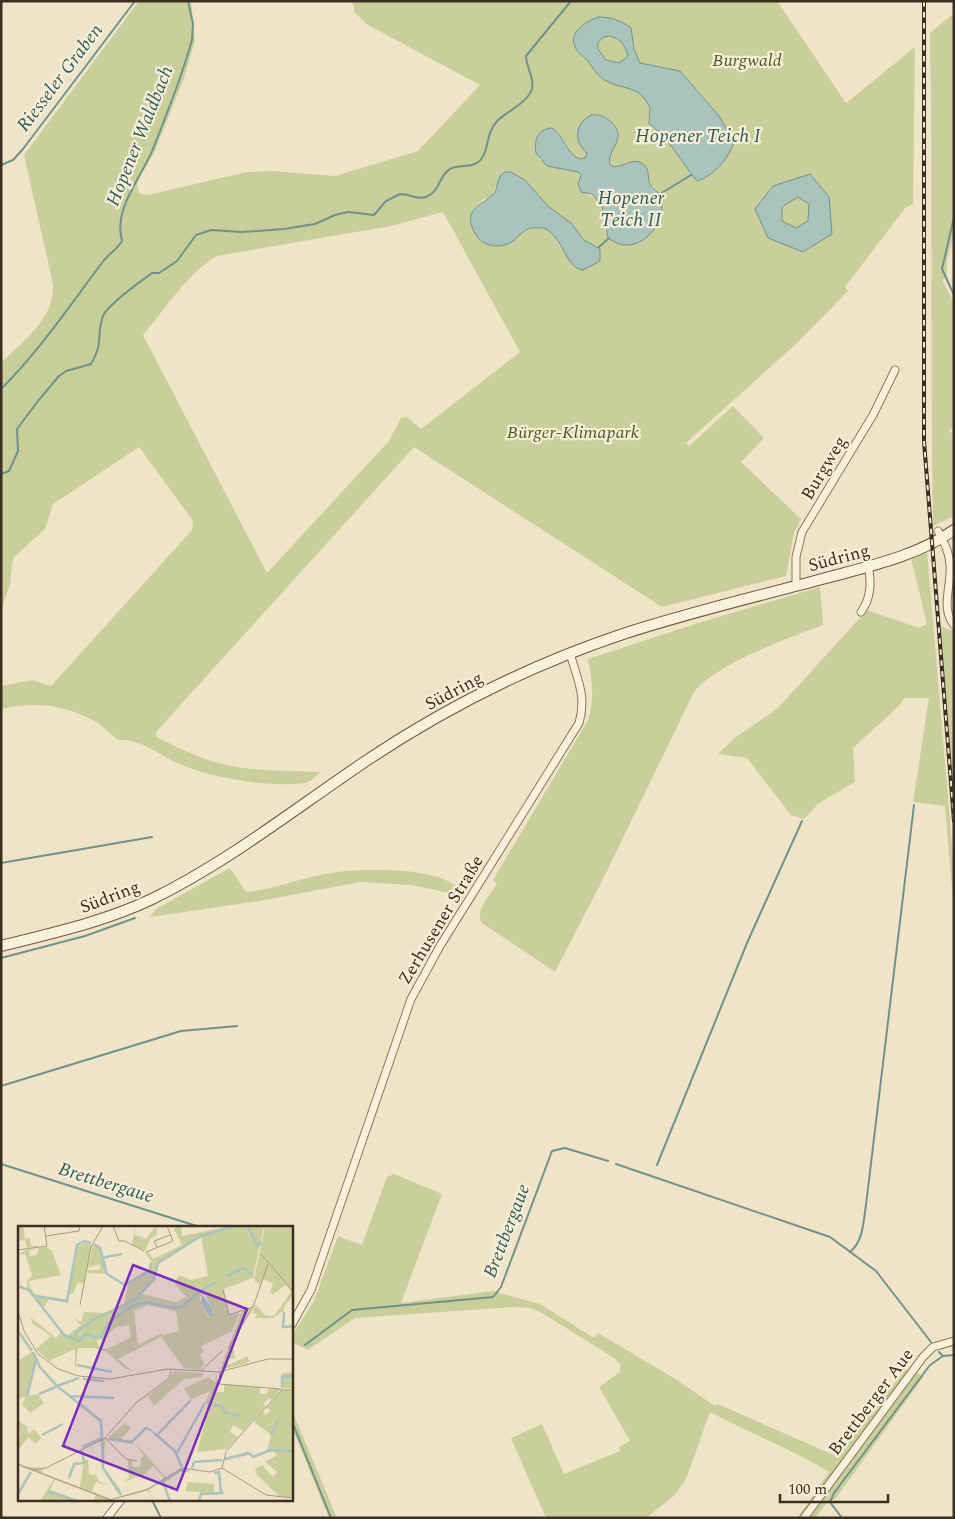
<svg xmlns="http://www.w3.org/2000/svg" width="955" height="1519" viewBox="0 0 955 1519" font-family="Spectral,serif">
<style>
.green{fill:#c9cf9b;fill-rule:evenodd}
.water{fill:#a9c4bc;stroke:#6f938a;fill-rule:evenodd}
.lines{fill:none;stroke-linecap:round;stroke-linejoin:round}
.stream{stroke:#6f938a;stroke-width:2}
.minor-casing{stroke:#8d765c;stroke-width:9}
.secondary-casing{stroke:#6f573f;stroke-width:12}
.minor{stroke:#faf1dc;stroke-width:7}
.secondary{stroke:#faf1dc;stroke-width:10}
.rail-casing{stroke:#3d2e20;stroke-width:4}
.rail{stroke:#f7eed8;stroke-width:2;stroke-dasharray:5.5;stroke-linecap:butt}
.labels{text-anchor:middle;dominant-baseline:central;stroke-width:4.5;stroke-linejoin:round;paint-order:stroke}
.park-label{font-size:18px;font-style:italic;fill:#4d5a26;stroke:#f7eed8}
.street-label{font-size:18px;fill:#3d2e20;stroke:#f7eed8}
.water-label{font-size:19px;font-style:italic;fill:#2f5d5a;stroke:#f7eed8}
.inset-river{fill:none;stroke:#a9c4bc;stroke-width:2.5}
.inset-road{fill:none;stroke:#a89b85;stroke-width:1}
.view{fill:#7b2cbf;fill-opacity:0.15;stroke:#7b2cbf;stroke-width:2.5}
.inset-edge{fill:none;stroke:#3d2e20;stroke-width:2.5}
</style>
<rect width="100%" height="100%" fill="#f0e4c8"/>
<!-- green -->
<g class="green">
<path d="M139,1H191L195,41L183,81L154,153L138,179L137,187L140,194L148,195L247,172L272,171L335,176L418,151L480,85L368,25L355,13L352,1H777L846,103L915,47L913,204L906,207L845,287L848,291L796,344L686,443L689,446L733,406L764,438L741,462L801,519L794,533L786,576L662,607L414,447L156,732L157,737C184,751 214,765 244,768C269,771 295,771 321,772C316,776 310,782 305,783C268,788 211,778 177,763C158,754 138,738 118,740C110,734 104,727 96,722C65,705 36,701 1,709V686L32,680L51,686L192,530L193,521L139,447L53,504L45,529L13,558L10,585L1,609V363C24,341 55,318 53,284L24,155ZM598,17L633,37L634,49L640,63L680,71L719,116L730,135L729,154L703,179H695L667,140L654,127L647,101L639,93L627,86L601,78L590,65ZM591,115H599L607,119L615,147L609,156L610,165L618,167L628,162L648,170L649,182L660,194L608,238L605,230L602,206L599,200L586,193L578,171L540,160C534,150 533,141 541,131L561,136L570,152L580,159L585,158L587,153L583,150L582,122ZM517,175L548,206L571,223L584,240L600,249L575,267C561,253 556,218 528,230C517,234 512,243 501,246L475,208L484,199L492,196L495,187ZM443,212L520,352L421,429L407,417L401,418L389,441L267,573L143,335C164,311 189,271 217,256L391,226Z"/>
<path d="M954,13V234L947,260V277L942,280L954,302V428L949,430L954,435V516L933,526C930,361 933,197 930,33Z"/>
<path d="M610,36C621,39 625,45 628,55L619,63L606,60L598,49V43L603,37Z"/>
<polygon points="927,551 954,868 954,914 945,806 913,802 929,698 904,698 899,706 853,748 855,782 819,803 804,819 791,815 747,758 718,754 736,737 778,708 867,610 919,628 927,624 911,558"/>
<path d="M820,587L823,625C788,638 716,664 694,692L603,879L555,972L482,923C474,911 490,895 497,884L493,880L588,720C595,699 592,681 588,659L698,623Z"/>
<polygon points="940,626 954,631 954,790"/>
<path d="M230,868L246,892C271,890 295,880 320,875C354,868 402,868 435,876C446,879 456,886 466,891L463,896L412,885L360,882L260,901L150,917L156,909Z"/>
<path d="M394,1174L442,1194L401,1303L493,1291L540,1304L594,1338L598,1333L677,1380L715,1406L718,1404L836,1456L862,1422L875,1411L904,1369L924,1376L836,1498L826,1504L815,1518H797L829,1472C791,1449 749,1433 710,1412L686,1479L675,1495L646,1518H546L511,1438L542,1424L564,1474L620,1451L619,1447L630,1441L599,1387L620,1372V1364L614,1358L542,1313L530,1308L514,1307L355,1318L308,1350L291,1342V1337L314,1301L338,1236L362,1245L387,1177Z"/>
<polygon points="291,1408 337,1518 329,1518 291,1425"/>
</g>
<!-- water -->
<g class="water">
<path d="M598,17C612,17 620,20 631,28L634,49L640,63L680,71L719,116L730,135L733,145C727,160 714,175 698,181L695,179L667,140L649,123L650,108C639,83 621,91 603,79C597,75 592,67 588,61C584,57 577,52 575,47C568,32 587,21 598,17ZM610,36C621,39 625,45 628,56L619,63L606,60L598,49V43L603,37Z"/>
<path d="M591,115C598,114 604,116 610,121C630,139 606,148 610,165C621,172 633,153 645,166C650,171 647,178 650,184C652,189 658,191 660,195C669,216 648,247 625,245C619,245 613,241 608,238L602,206L592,194L581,192L578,184L581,175L578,172L547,166L536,153C534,140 537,129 552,128C565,136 565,153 580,159L585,158L587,153C574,142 574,124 591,115Z"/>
<path d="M505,172H511L525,180L548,206L571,223L584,240L600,249V261L583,270C565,268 564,237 544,228C538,228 534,227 528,229C521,232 517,239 510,243C498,249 483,246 476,235C459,208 485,205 495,192L500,176Z"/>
<path d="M810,174L829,197L832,234L803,252L768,238L755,209L773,186ZM798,197L809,204L808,221L796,228L782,221V207Z"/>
</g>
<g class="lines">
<!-- stream -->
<g class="stream">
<polyline points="1,165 13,160 23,149 135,1"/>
<polyline points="660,194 691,175"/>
<polyline points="954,217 942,269 954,295"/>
<polyline points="599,247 609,238"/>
<path d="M1,389C39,351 69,307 101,264C107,255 117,250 122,241C113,208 141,179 153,149C167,113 182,77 192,40L193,24L188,1"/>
<path d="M1,474L9,471L18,451L17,429L38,401L59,376L66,371L91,364C104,343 96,335 103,316C107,305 141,281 152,273H159L177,261L196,235L211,230L242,232L284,229L315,224L335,215L348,212L374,215L386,201L400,194C409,194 417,200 426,197C440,192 439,175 450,169C460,163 474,170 482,158C490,146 485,134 498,120C508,111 527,103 532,89C535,78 526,67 526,56L571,1"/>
<polyline points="1,863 152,837"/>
<polyline points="1,958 85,936 135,918"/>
<polyline points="1,1086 181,1031 237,1026"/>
<polyline points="1,1164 203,1228"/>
<polyline points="616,1164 830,1237 876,1271 931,1342"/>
<polyline points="657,1165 747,943 802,821"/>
<path d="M850,1252C864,1240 863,1222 866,1205L914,805"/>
<polyline points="305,1345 352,1310 493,1297 501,1287 552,1151 565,1148 608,1161"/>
<polyline points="939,1352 943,1356"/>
<polyline points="291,1419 331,1518"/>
<polyline points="152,1500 161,1518"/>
<polyline points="842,1518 830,1502 834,1493 930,1365 943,1356 954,1355"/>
</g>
<defs>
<g id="minor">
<path d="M938,531C944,541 949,553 950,564C952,585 940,608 954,625"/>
<polyline points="796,586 796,557 802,532 873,415 895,370"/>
<path d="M861,612C871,598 872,583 868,566"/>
<path d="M291,1326L311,1290L411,999L440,946L579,723C587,696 577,679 570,653"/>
<polyline points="107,1518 121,1500"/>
<polyline points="804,1518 923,1357 933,1347 954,1341"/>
</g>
<path id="secondary" d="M1,946C52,933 104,922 152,899C226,863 292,811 360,765C441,710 530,665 623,634C690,612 759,596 826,578C870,566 917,556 954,530"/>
</defs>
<!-- minor casing -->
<use href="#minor" class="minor-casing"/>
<!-- secondary casing -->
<use href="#secondary" class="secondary-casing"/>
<!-- minor -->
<use href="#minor" class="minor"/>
<!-- secondary -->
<use href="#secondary" class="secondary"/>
<defs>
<polyline id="rail" points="924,1 924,441 954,821"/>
</defs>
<!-- rail casing -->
<use href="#rail" class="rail-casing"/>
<!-- rail -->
<use href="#rail" class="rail"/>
</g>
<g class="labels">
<!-- park labels -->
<g class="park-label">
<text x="747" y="60">Burgwald</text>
<text x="573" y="432">Bürger-Klimapark</text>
</g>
<!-- street labels -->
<g class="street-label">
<text transform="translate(824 468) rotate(-59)">Burgweg</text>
<text transform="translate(839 558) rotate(-15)">Südring</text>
<text transform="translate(454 691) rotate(-28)">Südring</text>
<text transform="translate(110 897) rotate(-21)">Südring</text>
<text transform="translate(441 920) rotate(-59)">Zerhusener Straße</text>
<text transform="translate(871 1402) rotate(-53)">Brettberger Aue</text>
</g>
<!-- water labels -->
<g class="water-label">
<text transform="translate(60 78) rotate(-53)">Riesseler Graben</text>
<text transform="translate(140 136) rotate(-68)">Hopener Waldbach</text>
<text x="698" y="136">Hopener Teich I</text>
<text x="631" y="198">Hopener<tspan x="631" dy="22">Teich II</tspan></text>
<text transform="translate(106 1183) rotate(17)">Brettbergaue</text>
<text transform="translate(507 1231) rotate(-69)">Brettbergaue</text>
</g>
</g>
<!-- overview -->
<g transform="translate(18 1226)">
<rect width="275" height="275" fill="#f0e4c8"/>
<path d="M0,0H5L7,13L12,12L13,20H24L9,22L7,14L0,15ZM118,0L117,9L128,13L138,0L139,9L133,12L127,25L114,18ZM159,0H163L164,10L213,0H246L235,52L206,63L211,90L222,87L214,105L183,120L186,126L182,128L186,138L182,144L166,142L143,111L100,133L115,146L106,142L89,126L77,122H60L57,147V123L31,135L22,127L18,123L33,110L15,98L11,90L38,112L43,106L53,110L50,109L63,99L55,91L63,96L66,86L86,87L106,78L110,59L133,44V35L127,27L131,26L135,33L164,19L156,3ZM183,10L190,50L173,54L161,49L156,57L168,71L158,76L123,68L136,53L140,37ZM184,68L188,70L195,86V90L190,92L181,71ZM129,79L158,85L161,105L145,109L144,107L120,119L116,85ZM111,99L113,111L89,123L80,120L79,114L85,113L98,101ZM247,0H275V69L266,81V96L265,85L255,92H237L239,89L235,87L237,78L247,89L256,90L273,66L268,59L255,68L252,66L255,57L244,53L242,59L236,54ZM67,17L74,19L66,58L60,56L55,68H51L60,20ZM75,19L81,22L89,48L70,47V44H82V38L70,42ZM28,21L34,25L43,49L11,55L12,61L17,68L63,81L31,73L25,83L9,63V56L14,49L7,28L0,29L8,24L20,23L11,25V30L19,29L21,22ZM234,82L214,116L217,132L208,134L211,139L229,130L232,136L202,144L224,85ZM14,126L18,133L9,170L20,168L26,177L12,187L4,178L0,185L8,171L0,172V135ZM155,145L186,147L184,151L166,153L136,180L130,170L152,152ZM275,146V149L271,150H275V163L264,162V147ZM198,147L200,158L197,166H206V158L242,161V168H249L250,163H263L254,174L252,172L245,177L248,180L225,205L215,199L212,206L220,211L209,223L179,226L194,168L172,243L190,179L187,176L193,165L173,173L166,162L190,151L197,156ZM264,164H275V271H262L239,249L237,243L244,239L255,251L259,246L247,236L259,229L255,225L235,232L232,228L222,231V236L221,231L207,235L231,227L235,231L249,225L253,209L236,196L244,186L248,189L252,184L248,182ZM1,195L9,201L10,208L16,203L27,216L23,212L17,218L34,237L11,211L0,224V210L7,202L0,208ZM107,197L113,202L103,213L119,219L148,251L162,245L131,264L135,275L130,265L105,271L97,258H82L78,255L74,265L93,273L75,275L78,269L37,254L32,264L57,275H22L36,253L0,240L25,242L24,247L62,261L66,234L70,233L71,248L78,249L82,257L96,258L85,242L84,215L75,218V231L74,219L64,222L87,212L86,242L102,263L104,270L130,263L146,253L144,249L135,240L127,248L105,256L111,252L110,234H114L115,241H122L123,232L126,230L118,219L88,213ZM170,256L196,258V267L167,265Z" fill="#c9cf9b" fill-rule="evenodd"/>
<path d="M184,68L194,83L195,90L192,92L183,76Z" fill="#a9c4bc"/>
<path class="inset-river" d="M229,0L240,20L243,16M76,18L82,22L89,48L107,59L132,44L133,37M83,32L104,28M209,50L225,42L234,49M0,60L11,64L46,109L61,115L69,107L75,111L83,110L91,96L114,80L128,76L157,82L165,80L183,65M184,64L199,56M18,70L49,75L59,19L66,15L73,17M266,86L265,101L275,100M0,105L14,125M57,111L58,106L75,94L118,73L136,53L140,37L183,10L216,0M15,126L22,141L39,160L83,195L84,212L64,221M59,139L94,146M65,153L86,155M39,160L61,152M264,161V151L275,150M21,168L38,161M9,170L18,134M52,170L96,172M194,180L203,179L208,187L222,190M135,206L157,225L164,241M140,208L173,174M24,209L45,198M253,209L260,195M91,213L114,216L128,202L134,205M84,214L85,242L103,269M159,227L187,177M207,233L231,227L235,231L252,224L274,225M174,242L176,236L204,234M196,247L201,246L203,266M51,252L56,238L66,237L64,225M31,265L59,275M0,268L13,246M152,275L145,256L163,244L171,245M181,275L183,268L206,267"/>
<path class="inset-road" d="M95,0L101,15H107L126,25M28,10L61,5L62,0M139,21L136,15L152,9M0,24L29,20L26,0M128,26L155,15L149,0M243,28L275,65M205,64L211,89L235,81M62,79L73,21L85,0M0,85L6,105L20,128L40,143L61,150L92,153L150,143L201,146L250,133H275M210,123L235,81L250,38M183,145L205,124M202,145L201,158L264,163M87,212L108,233L119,235M0,238L92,274M204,242L208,226L226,205L264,164H275M204,242L248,269L275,272M14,244L28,242L87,212L118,177L151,152L153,143M92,274L130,263L164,242L192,246L204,242"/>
<path class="view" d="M115,39L229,83L159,264L45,220Z"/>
<rect width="275" height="275" class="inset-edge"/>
</g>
<!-- border -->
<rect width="955" height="1519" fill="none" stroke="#3d2e20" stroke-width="5"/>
<!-- scale -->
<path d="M780 1494v8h108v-8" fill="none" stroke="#3d2e20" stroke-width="2.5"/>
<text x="788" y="1494" font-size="15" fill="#3d2e20" stroke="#f7eed8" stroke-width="4" paint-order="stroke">100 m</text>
</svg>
